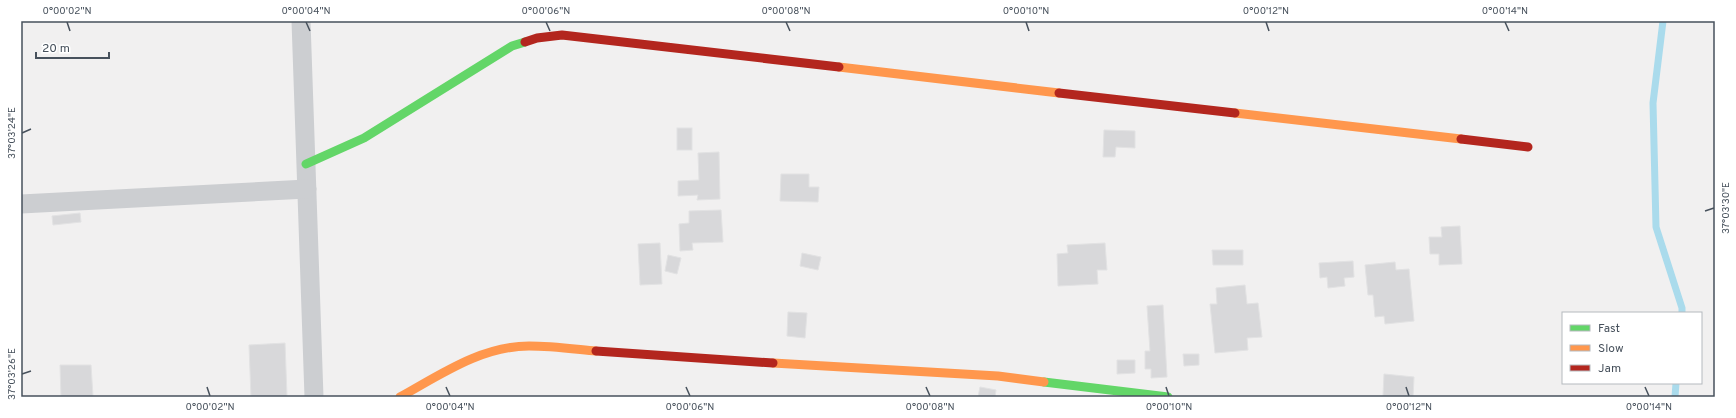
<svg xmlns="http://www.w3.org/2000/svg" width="1736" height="418" viewBox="0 0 1736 418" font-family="Overpass,sans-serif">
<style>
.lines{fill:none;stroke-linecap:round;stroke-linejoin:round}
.stream{stroke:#aadbec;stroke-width:7}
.building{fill:#d8d8da;stroke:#e2e2e3}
.street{stroke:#ccced1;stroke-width:19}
.fast{stroke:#63d668;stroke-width:9}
.slow{stroke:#ff974d;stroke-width:9}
.jam{stroke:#b3261e;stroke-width:9}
.ticks{fill:none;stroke:#47515c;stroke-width:1.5}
.neatline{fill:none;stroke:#47515c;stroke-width:1.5}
.ticks-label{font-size:10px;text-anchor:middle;fill:#47515c}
</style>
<rect width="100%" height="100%" fill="#f1f0f0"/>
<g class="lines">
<!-- stream -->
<g class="stream">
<polyline points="1663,21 1653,103 1656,227 1682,308 1682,313"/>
<polyline points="1675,397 1676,383"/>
</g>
</g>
<!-- building -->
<g class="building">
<rect x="677" y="128" width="15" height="22"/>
<polygon points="1104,130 1135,131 1135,148 1116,147 1115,157 1103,157"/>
<polygon points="719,152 720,199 697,200 698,195 678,196 678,181 699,180 698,153"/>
<polygon points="781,174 809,174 809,187 819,187 818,202 780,201"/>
<polygon points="721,210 723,242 692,243 693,250 680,251 679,224 689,223 689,211"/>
<polygon points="80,213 81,222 53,225 52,216"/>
<polygon points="1460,226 1462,264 1439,265 1439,254 1430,254 1429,237 1442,237 1441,227"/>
<polygon points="660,243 662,284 640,285 638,244"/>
<polygon points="1105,243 1107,270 1097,270 1098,284 1058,286 1057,254 1068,253 1067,245"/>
<polygon points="1212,250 1243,250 1243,265 1213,265"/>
<polygon points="802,253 821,257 818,270 800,266"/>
<polygon points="668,255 681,258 677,274 665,271"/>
<polygon points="1353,261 1354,277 1344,278 1345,286 1328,288 1327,277 1320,278 1319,263"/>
<polygon points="1395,262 1396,270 1409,269 1414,321 1385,324 1384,316 1375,317 1373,295 1368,295 1365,265"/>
<polygon points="1245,285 1247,304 1258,303 1262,337 1247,338 1248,350 1215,353 1210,304 1217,304 1216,288"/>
<polygon points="1163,305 1167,377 1151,378 1151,369 1145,369 1145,351 1150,351 1147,306"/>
<polygon points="788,312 807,313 805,338 787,336"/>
<polygon points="285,343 287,397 251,397 249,345"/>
<polygon points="1183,354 1199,354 1199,365 1184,366"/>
<polygon points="1117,360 1135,360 1135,373 1117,374"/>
<polygon points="60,365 91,365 93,397 61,397"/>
<polygon points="1384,374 1414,377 1413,397 1383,396"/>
<polygon points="980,387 996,390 995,397 978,397"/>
</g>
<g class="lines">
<!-- street -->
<g class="street">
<polyline points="301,21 314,397"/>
<polyline points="21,204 307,189"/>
</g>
<!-- fast -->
<g class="fast">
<polyline points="306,164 364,138 512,46 525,42"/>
<polyline points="1044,382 1168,397"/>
</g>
<!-- slow -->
<g class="slow">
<polyline points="839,67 1059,93"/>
<polyline points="1235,113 1461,139"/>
<polyline points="773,363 998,376 1044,382"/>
<path d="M400,397C440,375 481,346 529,346C551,346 574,349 596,351"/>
</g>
<!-- jam -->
<g class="jam">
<polyline points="525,42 537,38 562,35 839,67"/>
<polyline points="1059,93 1235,113"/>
<polyline points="1461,139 1528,147"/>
<polyline points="596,351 773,363"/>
</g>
</g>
<!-- ticks -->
<path class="ticks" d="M67,22L70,31M306,22L310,31M546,22L550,31M786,22L790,31M1026,22L1029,31M1266,22L1269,31M1505,22L1509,31M22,133L31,129M1705,211L1714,208M22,374L31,371M207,387L210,396M446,387L450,396M686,387L690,396M926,387L930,396M1166,387L1169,396M1406,387L1409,396M1645,387L1649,396"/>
<!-- border -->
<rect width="1736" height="418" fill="none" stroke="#ffffff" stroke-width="44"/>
<!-- legend -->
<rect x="1562" y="312" width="140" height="72" fill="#ffffff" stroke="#b5b9be"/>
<rect x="1570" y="325" width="20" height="6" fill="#63d668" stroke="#b5b9be"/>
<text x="1598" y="332" font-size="12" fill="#47515c">Fast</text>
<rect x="1570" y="345" width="20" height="6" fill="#ff974d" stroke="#b5b9be"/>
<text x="1598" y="352" font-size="12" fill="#47515c">Slow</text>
<rect x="1570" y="365" width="20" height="6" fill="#b3261e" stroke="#b5b9be"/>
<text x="1598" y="372" font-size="12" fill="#47515c">Jam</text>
<!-- scale -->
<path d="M36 52v6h73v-6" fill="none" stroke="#47515c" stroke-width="2"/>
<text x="42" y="52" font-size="12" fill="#47515c" stroke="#ffffff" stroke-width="3" paint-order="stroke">20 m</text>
<rect x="22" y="22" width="1692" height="374" class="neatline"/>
<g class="ticks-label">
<text x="67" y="14">0°00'02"N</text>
<text x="306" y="14">0°00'04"N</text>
<text x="546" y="14">0°00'06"N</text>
<text x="786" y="14">0°00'08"N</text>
<text x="1026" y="14">0°00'10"N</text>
<text x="1266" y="14">0°00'12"N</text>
<text x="1505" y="14">0°00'14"N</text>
<text transform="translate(11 133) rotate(-90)" y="4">37°03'24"E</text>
<text transform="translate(1725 208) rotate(-90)" y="4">37°03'30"E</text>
<text transform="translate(11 374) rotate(-90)" y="4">37°03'26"E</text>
<text x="210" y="410">0°00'02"N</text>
<text x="450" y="410">0°00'04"N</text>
<text x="690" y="410">0°00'06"N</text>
<text x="930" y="410">0°00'08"N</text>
<text x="1169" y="410">0°00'10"N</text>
<text x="1409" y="410">0°00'12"N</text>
<text x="1649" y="410">0°00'14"N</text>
</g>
</svg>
